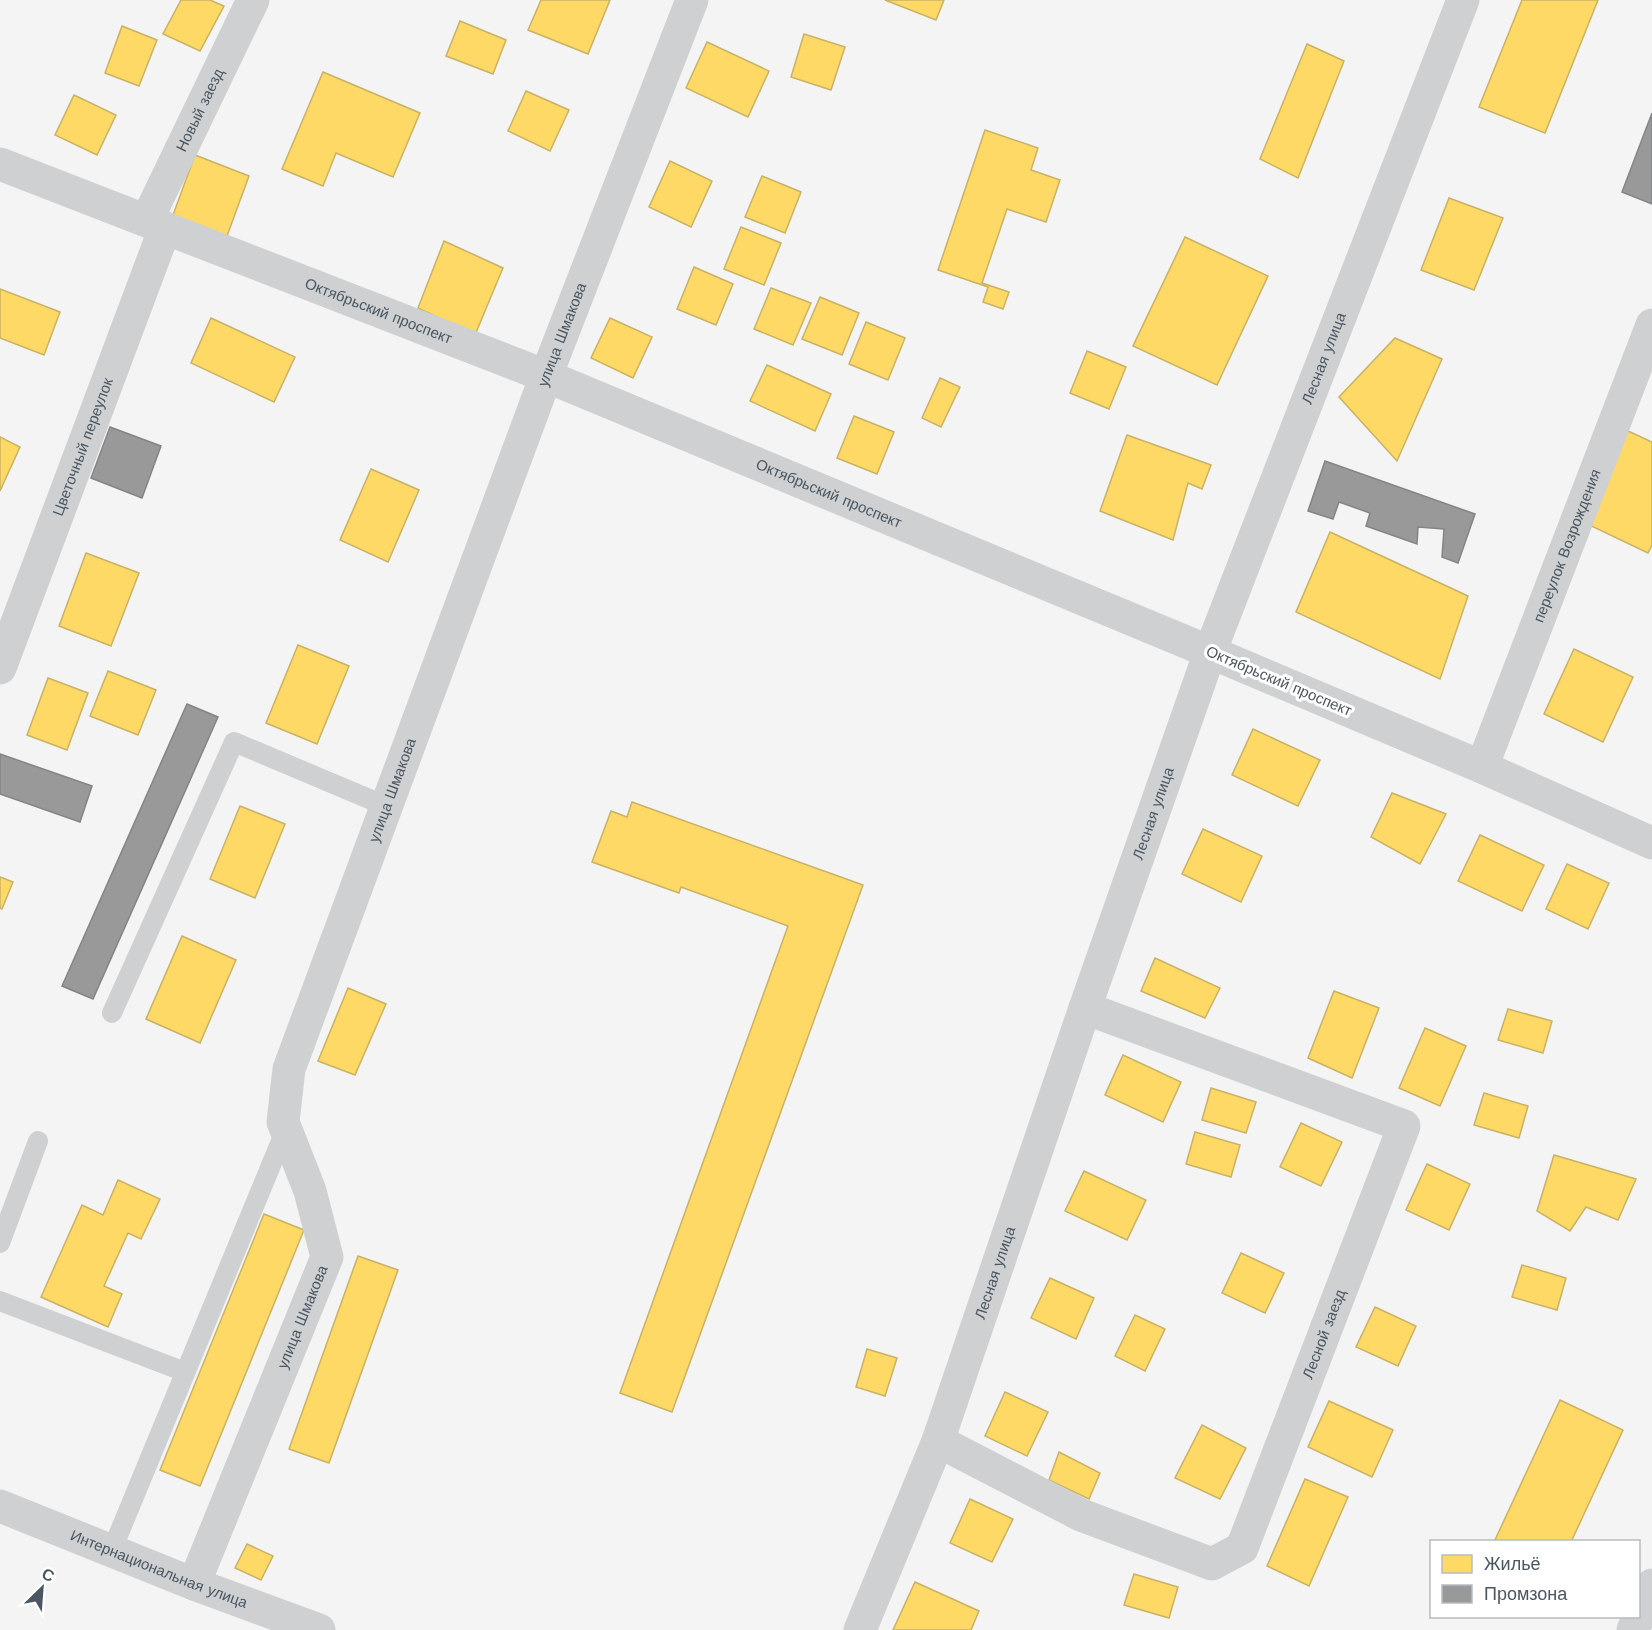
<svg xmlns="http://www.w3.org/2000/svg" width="1652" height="1630" viewBox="0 0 1652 1630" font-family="'Work Sans',sans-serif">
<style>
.homes{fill:#ffd966;stroke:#c9b264;stroke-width:1.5}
.industry{fill:#999;stroke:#818588;stroke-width:1.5}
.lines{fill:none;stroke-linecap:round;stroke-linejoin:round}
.service{stroke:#ced0d2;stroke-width:20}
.minor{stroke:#ced0d2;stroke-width:33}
.tertiary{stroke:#ced0d2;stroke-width:33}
.labels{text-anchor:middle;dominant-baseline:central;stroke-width:6;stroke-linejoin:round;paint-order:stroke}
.street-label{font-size:15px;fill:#4a5661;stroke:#fff}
</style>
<rect width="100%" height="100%" fill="#f4f4f4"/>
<!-- homes -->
<g class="homes">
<polygon points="181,0 210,0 224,6 200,51 163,34"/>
<polygon points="541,0 610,0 588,54 528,30"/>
<polygon points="885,0 944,0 936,20"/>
<polygon points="1522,0 1598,0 1545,133 1479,107"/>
<polygon points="460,21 506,40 493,74 446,56"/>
<polygon points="122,26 157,40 139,86 105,73"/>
<polygon points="804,34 845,47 831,90 791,77"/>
<polygon points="707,42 769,71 748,117 686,88"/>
<polygon points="1307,44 1344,61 1298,178 1260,159"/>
<polygon points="323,72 420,113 393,177 336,153 323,186 282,169"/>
<polygon points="526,91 569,110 550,151 508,131"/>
<polygon points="74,95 116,115 97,155 55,135"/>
<polygon points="985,130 1038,148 1031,170 1060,180 1046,222 1007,209 982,283 1009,292 1003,309 983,302 988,287 938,270"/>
<polygon points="195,155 249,176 227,236 173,215"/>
<polygon points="670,161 712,181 691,227 649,207"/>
<polygon points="762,176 801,192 785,233 745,217"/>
<polygon points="1449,198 1503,218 1474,290 1421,270"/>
<polygon points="741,227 781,243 764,285 724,269"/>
<polygon points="1185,237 1268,276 1217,385 1133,346"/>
<polygon points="444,241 503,268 475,335 418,308"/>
<polygon points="694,267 733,284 716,325 677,309"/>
<polygon points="771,288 811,303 793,345 754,329"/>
<polygon points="0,289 60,312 44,355 0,338"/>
<polygon points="820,297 859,313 842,355 802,339"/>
<polygon points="211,318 295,357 274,402 191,363"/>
<polygon points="610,318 652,337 633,378 591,358"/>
<polygon points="866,322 905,338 888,380 849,364"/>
<polygon points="1395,338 1442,359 1397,461 1339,397"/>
<polygon points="1087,351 1126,367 1109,409 1070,393"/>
<polygon points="767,365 831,394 815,431 750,401"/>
<polygon points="940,378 960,387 941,427 922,418"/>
<polygon points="854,416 894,432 877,474 837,458"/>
<polygon points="1628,431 1652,442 1652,545 1648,553 1585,523"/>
<polygon points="1127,435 1211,465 1202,489 1188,483 1173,540 1100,511"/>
<polygon points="0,437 20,447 0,491"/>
<polygon points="371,469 419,490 388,562 340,540"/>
<polygon points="1330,532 1468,596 1440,679 1296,612"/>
<polygon points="86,553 139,573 111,646 59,626"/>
<polygon points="298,645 349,666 317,744 266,723"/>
<polygon points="1574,649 1633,677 1603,742 1544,714"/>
<polygon points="108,671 156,690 138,735 90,716"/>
<polygon points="48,678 88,693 67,750 27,735"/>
<polygon points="1253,729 1320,760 1298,806 1232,775"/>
<polygon points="1392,793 1446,814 1420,864 1371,837"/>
<polygon points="632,802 863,885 672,1412 620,1393 788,926 681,887 679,893 592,862 611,811 627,817"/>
<polygon points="240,806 285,824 255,898 210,879"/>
<polygon points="1203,829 1262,856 1241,902 1182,874"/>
<polygon points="1480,835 1544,865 1522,911 1458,881"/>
<polygon points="1567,864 1609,883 1588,929 1546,909"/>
<polygon points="0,877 13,882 2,909 0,908"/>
<polygon points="182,936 236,960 200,1043 146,1019"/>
<polygon points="1155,958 1220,988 1205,1018 1141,991"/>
<polygon points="348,988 386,1004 355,1075 318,1061"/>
<polygon points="1334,991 1379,1008 1352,1078 1308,1058"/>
<polygon points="1508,1009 1552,1021 1543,1053 1498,1040"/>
<polygon points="1425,1028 1466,1046 1440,1106 1399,1088"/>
<polygon points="1123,1055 1181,1082 1163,1122 1105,1095"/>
<polygon points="1211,1088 1256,1102 1246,1133 1202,1120"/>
<polygon points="1484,1093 1528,1106 1519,1138 1474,1125"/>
<polygon points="1301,1123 1342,1142 1321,1186 1280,1167"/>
<polygon points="1195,1132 1240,1145 1231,1177 1186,1164"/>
<polygon points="1554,1155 1636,1179 1618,1220 1586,1207 1570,1231 1537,1211"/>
<polygon points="1427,1164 1470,1184 1449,1230 1406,1210"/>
<polygon points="1084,1171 1146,1200 1127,1240 1065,1211"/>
<polygon points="118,1180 160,1199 141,1239 128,1233 104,1286 122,1294 108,1327 41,1297 82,1205 103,1215"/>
<polygon points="264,1214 304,1230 200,1486 160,1470"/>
<polygon points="1241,1253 1284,1273 1265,1313 1222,1293"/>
<polygon points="358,1256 398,1270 329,1463 289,1449"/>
<polygon points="1522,1265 1566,1278 1557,1310 1512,1297"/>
<polygon points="1050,1278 1094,1298 1076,1339 1031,1318"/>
<polygon points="1375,1307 1416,1326 1398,1366 1356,1347"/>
<polygon points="1135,1315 1165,1329 1145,1371 1115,1356"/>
<polygon points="867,1349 897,1358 885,1396 856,1387"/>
<polygon points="1005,1392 1048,1412 1027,1456 985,1436"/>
<polygon points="1560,1400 1623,1430 1571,1542 1494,1542"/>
<polygon points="1329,1401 1393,1430 1372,1477 1308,1447"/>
<polygon points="1202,1425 1246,1448 1220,1499 1175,1478"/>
<polygon points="1059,1452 1100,1473 1089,1499 1049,1480"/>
<polygon points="1305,1479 1348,1497 1309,1586 1267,1566"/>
<polygon points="970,1499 1013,1519 992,1562 950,1543"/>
<polygon points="247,1544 273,1556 261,1580 235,1568"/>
<polygon points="1134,1574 1178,1587 1169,1618 1124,1605"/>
<polygon points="915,1582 979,1611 971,1630 893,1630"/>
</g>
<!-- industry -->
<g class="industry">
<polygon points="1652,113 1652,204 1622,192"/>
<polygon points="110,427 161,446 142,498 91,478"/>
<polygon points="1325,461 1475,514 1458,563 1442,557 1444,529 1418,527 1417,544 1366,526 1370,513 1339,502 1333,519 1308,511"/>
<polygon points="187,704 218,717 93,999 62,986"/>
<polygon points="0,754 92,786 80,822 0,794"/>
</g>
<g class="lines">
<!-- service -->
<g class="service">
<polyline points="112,1013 234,742 386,806"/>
<polyline points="0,1243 38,1141"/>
<polyline points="0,1301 185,1372"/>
<polyline points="112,1550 286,1129"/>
</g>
<!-- minor -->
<g class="minor">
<path id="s1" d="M0,164L546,376L1210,652"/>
<path id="s2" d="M147,220L253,0"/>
<path id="s3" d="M0,668L165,228"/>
<path id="s4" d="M1482,767L1652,325"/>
<path id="s5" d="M938,1441L1081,1515L1212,1564L1242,1548L1404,1126L1085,1008"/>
<path id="s6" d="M0,1506L194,1584L319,1630"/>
<path id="s7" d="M194,1584L327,1257L310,1191L283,1122L289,1069L546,376L692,0"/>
<polyline points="1633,1630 1652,1585"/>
</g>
<!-- tertiary -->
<g class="tertiary">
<polyline points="1210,652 1482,767 1652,843"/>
<path id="s8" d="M860,1630L938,1441L1085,1008L1210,652L1463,0"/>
</g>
</g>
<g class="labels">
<!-- street labels -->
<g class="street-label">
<text stroke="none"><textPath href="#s2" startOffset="122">Новый заезд</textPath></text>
<text stroke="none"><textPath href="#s1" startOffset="406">Октябрьский проспект</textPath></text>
<text stroke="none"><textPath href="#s7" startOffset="1332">улица Шмакова</textPath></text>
<text stroke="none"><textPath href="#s8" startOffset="1354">Лесная улица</textPath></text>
<text stroke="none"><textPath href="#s3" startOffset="236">Цветочный переулок</textPath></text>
<text stroke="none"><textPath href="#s1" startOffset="892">Октябрьский проспект</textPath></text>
<text stroke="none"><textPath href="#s4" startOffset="237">переулок Возрождения</textPath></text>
<text transform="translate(1279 681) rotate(23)">Октябрьский проспект</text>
<text stroke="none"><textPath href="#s7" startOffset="846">улица Шмакова</textPath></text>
<text stroke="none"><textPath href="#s8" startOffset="868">Лесная улица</textPath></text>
<text stroke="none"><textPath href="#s8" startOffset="382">Лесная улица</textPath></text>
<text stroke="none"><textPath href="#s7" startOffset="288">улица Шмакова</textPath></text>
<text stroke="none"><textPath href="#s5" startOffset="564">Лесной заезд</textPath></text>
<text stroke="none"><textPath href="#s6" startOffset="171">Интернациональная улица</textPath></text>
</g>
</g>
<!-- legend -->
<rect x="1430" y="1540" width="210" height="78" fill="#ffffff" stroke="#b7bbc0" stroke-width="1.5"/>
<rect x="1442" y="1555" width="30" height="18" fill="#ffd966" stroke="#b7bbc0" stroke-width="1.5"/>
<text x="1484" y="1570" font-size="18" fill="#4a5661">Жильё</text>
<rect x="1442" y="1585" width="30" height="18" fill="#999999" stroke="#b7bbc0" stroke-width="1.5"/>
<text x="1484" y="1600" font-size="18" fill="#4a5661">Промзона</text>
<!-- north arrow -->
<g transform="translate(42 1588) rotate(25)" stroke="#ffffff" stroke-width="4.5" paint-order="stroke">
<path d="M0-4.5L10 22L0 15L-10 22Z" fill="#4a5661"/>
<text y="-9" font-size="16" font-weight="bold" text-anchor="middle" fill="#4a5661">С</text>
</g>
</svg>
